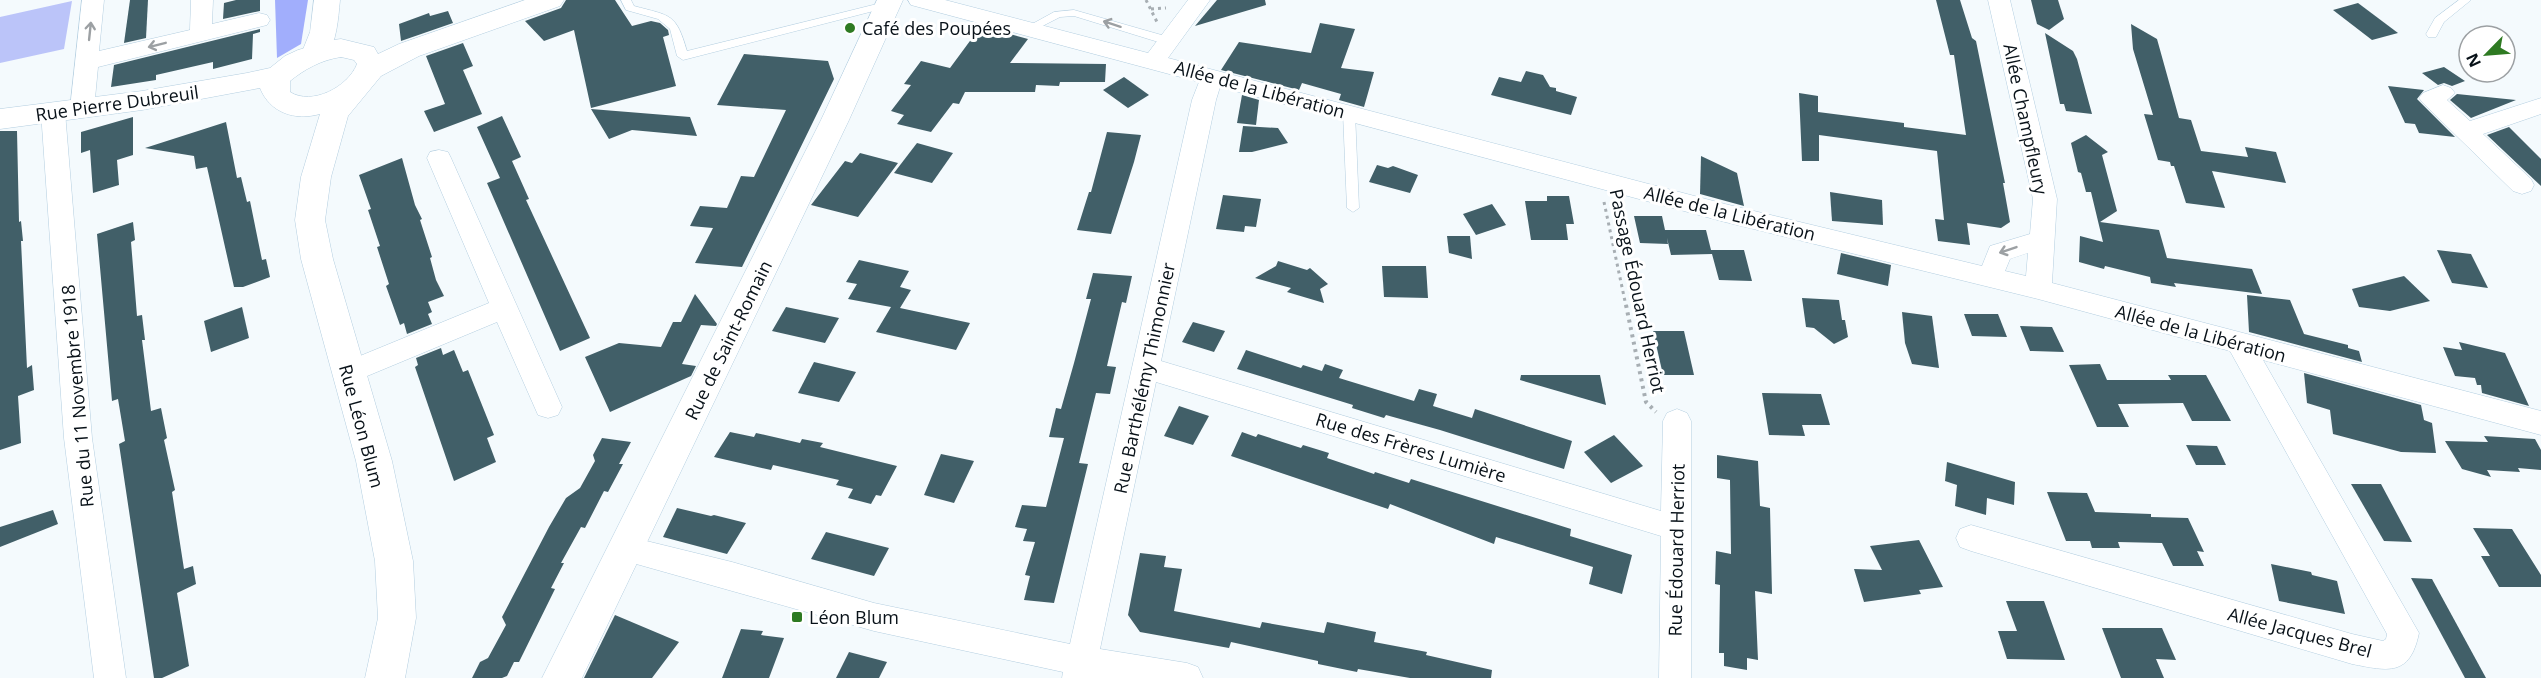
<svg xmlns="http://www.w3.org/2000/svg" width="2541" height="678" viewBox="0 0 2541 678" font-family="'Open Sans',sans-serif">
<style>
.green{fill:#bbc4f9}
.forest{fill:#a1aefc}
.building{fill:#415f68}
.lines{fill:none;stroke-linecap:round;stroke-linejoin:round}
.service-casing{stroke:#b3cee0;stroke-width:1}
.minor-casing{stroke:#b3cee0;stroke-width:1}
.tertiary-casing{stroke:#b3cee0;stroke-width:1}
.primary-casing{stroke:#b3cee0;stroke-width:1}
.path-far1{stroke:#a7aeb3;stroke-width:3;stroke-dasharray:3 4;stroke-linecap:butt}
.path{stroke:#a7aeb3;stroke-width:4;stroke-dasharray:3 4.5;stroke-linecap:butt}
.service{fill:#fff;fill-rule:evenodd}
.minor{fill:#fff;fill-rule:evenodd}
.tertiary{fill:#fff;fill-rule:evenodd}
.primary{fill:#fff;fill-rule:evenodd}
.oneway{stroke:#9ca0a3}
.poi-dot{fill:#2e7a22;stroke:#fff;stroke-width:2}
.labels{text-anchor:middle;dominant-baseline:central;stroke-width:6;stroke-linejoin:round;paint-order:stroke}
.poi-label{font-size:18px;fill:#081118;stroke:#fff;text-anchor:start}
.street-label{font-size:18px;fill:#081118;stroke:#fff}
</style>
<rect width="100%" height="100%" fill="#f4fafd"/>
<!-- green -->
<polygon class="green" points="72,1 64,49 0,63 0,17"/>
<!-- forest -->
<polygon class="forest" points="275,0 308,0 301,44 277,58"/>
<!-- building -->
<g class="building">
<polygon points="130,0 148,0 146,38 124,43"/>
<polygon points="236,0 260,0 260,11 223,19 224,3"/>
<polygon points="566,0 615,0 632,26 651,21 660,23 668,30 669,35 663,37 676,86 591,108 574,30 544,41 525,21 561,8"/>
<polygon points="1217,0 1265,0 1266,5 1195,26"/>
<polygon points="1936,0 1960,0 1972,38 1976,41 2005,183 2003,183 2010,222 2001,228 1967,223 1970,245 1938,241 1935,219 1944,220 1937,151 1819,135 1819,161 1802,161 1799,93 1818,96 1818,112 1904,123 1904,127 1966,135 1954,55 1950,55"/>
<polygon points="2031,0 2058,0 2064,19 2049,30 2037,24"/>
<polygon points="2358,3 2398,33 2372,40 2333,10"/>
<polygon points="448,11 453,23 401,41 399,24 429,13 430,16"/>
<polygon points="1320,23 1355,29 1341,68 1374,72 1364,107 1339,100 1341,94 1302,83 1299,90 1221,70 1239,42 1311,53"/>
<polygon points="2131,24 2157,39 2179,118 2191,120 2201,151 2248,157 2245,147 2276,152 2286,183 2212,171 2225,208 2186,203 2174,166 2171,166 2170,162 2158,160 2144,114 2153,115 2133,49"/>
<polygon points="981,26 1028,39 1010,63 1106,64 1105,82 1060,82 1059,86 1036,85 1035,92 965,92 959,104 953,103 931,132 897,124 904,115 891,111 911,85 904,84 921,61 950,68"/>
<polygon points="260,29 260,32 253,34 252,59 213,69 213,62 156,75 156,80 111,87 114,65"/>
<polygon points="2045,33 2073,51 2077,59 2092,114 2066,111 2064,104 2060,104"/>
<polygon points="463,43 473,66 463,70 482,114 434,132 424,111 445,104 426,56"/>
<polygon points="744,54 828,61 834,79 742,267 695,263 713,228 690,226 700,206 727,208 741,176 754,177 786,110 717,105"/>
<polygon points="2444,67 2465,81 2452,86 2444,83 2438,85 2422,73"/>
<polygon points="1526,71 1543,75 1550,87 1556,88 1556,91 1577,97 1571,115 1491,95 1499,77 1521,82"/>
<polygon points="1124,77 1149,95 1128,108 1103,90"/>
<polygon points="2388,86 2424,90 2417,99 2455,137 2419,133 2415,124 2405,123"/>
<polygon points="2457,94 2516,100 2471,118 2450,100"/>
<polygon points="1242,95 1259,100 1256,125 1237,123"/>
<polygon points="591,109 690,117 697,136 632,130 609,139"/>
<polygon points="502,116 521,157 512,161 529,199 526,200 590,338 560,351 487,183 500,178 477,127"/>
<polygon points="133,117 133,155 117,160 119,185 93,193 90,150 81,153 81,132"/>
<polygon points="226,122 237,178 241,177 247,202 250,201 262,260 266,259 270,277 243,287 234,287 207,167 196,169 194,156 145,148"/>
<polygon points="1243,126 1278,128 1288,143 1252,152 1239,152"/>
<polygon points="2509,127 2541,159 2541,186 2487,135"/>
<polygon points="0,131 17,131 19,222 21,221 23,241 21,241 27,368 32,365 34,390 18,396 21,443 0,450"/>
<polygon points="1107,132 1141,135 1134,162 1111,234 1077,230 1089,192 1091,192"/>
<polygon points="2086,135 2108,152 2102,155 2117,211 2100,222 2159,230 2167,258 2252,269 2262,294 2174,283 2176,287 2151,283 2150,277 2105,266 2104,269 2079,262 2080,236 2103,242 2091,192 2086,192 2081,173 2078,172 2071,143"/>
<polygon points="917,143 953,153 932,183 894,173"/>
<polygon points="860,153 898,163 858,217 811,205 845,161 852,163"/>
<polygon points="1701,156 1737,173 1744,206 1700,194"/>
<polygon points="402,158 415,205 422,219 420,220 432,257 430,258 436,280 444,296 428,302 432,312 428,314 432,324 407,334 404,323 400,325 386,286 389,284 377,247 380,246 368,210 371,209 359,175"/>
<polygon points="1377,165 1388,168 1393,166 1418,175 1410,193 1369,182"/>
<polygon points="1830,192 1882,200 1883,225 1832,221"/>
<polygon points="1223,195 1261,199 1256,227 1245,226 1244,232 1216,229"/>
<polygon points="1547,196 1569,196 1574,224 1566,224 1568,240 1531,240 1525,201 1547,201"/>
<polygon points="1492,204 1506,225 1476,235 1463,214"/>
<polygon points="1634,216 1662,216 1665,230 1706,230 1711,250 1744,250 1752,281 1719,280 1712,254 1671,255 1667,238 1668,244 1640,243"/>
<polygon points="133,222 135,240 131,242 137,316 142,315 145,340 142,340 151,411 161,408 167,438 164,440 175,490 172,492 184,569 193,566 196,584 177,593 189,666 162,678 154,678 119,444 125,441 118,399 112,401 97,234"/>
<polygon points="1447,236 1470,236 1472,259 1449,253"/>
<polygon points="2437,250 2471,254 2488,288 2452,283"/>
<polygon points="1841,253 1891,265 1888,286 1837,274"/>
<polygon points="859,260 909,271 900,287 911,290 900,308 970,323 956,350 876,332 891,307 848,299 857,284 846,282"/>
<polygon points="1278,261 1307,270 1310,268 1328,284 1320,289 1324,303 1287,292 1291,288 1255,278 1276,266"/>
<polygon points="1382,266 1426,266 1428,298 1384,297"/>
<polygon points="1093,273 1132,276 1126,303 1122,302 1107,366 1116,367 1110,394 1096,393 1079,463 1088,464 1054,603 1024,600 1030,576 1025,575 1035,542 1023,541 1027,529 1015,527 1022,505 1046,507 1064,438 1049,437 1056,408 1061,409 1074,363 1091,299 1086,299"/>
<polygon points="2404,276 2430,301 2390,311 2359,307 2352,289"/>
<polygon points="695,294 717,324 716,326 701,325 682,364 696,366 691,376 610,412 585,357 619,343 661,347 673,322 681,322"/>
<polygon points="2247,295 2290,300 2304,334 2348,345 2348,348 2359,351 2362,362 2249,332"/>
<polygon points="1802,298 1839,300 1842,320 1845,320 1848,337 1834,344 1814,328 1806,327"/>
<polygon points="242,307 249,338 211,352 204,321"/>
<polygon points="786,307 839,318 825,343 772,331"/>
<polygon points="1902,312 1932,316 1939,368 1912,364 1905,343"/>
<polygon points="1964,314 1998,314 2007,337 1972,336"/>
<polygon points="1193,322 1225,331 1214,352 1182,342"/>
<polygon points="2020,326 2052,327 2064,352 2030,351"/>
<polygon points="1653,331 1684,331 1694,375 1663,375"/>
<polygon points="2459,342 2505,353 2529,406 2482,393 2481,385 2477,385 2475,378 2455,376 2443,347 2462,350"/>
<polygon points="441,348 443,355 454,350 463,372 468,370 494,435 487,438 496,462 454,481 415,367 418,365 416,358"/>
<polygon points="1246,350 1301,368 1303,365 1322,371 1325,364 1343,370 1339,378 1414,401 1419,389 1437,394 1433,406 1472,418 1475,409 1572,441 1564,469 1440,430 1386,415 1384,418 1352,408 1353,405 1237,369"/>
<polygon points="814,362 856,372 839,402 798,393"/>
<polygon points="2100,364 2107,380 2171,380 2168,375 2206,375 2231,421 2192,421 2183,403 2118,404 2129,427 2097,427 2069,365"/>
<polygon points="2304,373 2421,405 2424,420 2432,423 2436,453 2401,452 2333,434 2330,410 2307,403"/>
<polygon points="1521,375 1600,375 1606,405 1520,380"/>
<polygon points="1762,393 1821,394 1830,425 1802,425 1805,436 1769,435"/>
<polygon points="1179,406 1209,416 1193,445 1164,436"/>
<polygon points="730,432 754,437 756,433 800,443 802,439 823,443 820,447 897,466 881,496 876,495 871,504 848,498 853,489 836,485 839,480 773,465 771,470 714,457"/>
<polygon points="1242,432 1256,437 1258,434 1301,448 1303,445 1329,453 1327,458 1374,474 1375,472 1409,483 1411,479 1571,529 1570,536 1632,555 1622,594 1589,584 1593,567 1496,537 1494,544 1390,504 1388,509 1231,456"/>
<polygon points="1614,435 1643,466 1611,483 1584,452"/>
<polygon points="2484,436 2535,439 2541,450 2541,470 2518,468 2520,472 2487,470 2491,477 2462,469 2445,441 2488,442"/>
<polygon points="602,438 631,442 619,464 623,464 608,492 604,491 585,528 581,527 561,563 564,563 551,588 555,589 519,662 514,662 507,676 502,678 472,678 480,662 488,658 506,625 502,617 549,527 566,498 580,488 595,461 593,455"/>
<polygon points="2186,445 2217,446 2226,465 2196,465"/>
<polygon points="941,454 974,461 954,503 924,495"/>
<polygon points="1717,455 1758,461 1760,506 1770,508 1772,594 1755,591 1758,660 1747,658 1747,670 1724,666 1724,653 1719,653 1720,585 1715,584 1716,551 1731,554 1730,480 1717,478"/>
<polygon points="1947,462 2015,482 2014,505 1987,498 1986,515 1955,506 1957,485 1945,481"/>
<polygon points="2351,484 2381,484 2412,542 2384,541"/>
<polygon points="2047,492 2087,493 2095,512 2151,514 2151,517 2188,518 2204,552 2197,551 2204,566 2173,566 2162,543 2118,542 2120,548 2092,548 2090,541 2066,541"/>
<polygon points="677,508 711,516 714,515 746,523 727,554 663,537"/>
<polygon points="53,510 58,524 0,547 0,527"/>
<polygon points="2473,528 2512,529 2541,575 2541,587 2499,587 2481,556 2490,556"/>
<polygon points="826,532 889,548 874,576 811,559"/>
<polygon points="1919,540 1943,587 1919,590 1921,594 1864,602 1854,569 1882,570 1870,546"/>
<polygon points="1140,553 1166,556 1164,567 1182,569 1174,611 1260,628 1262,622 1324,633 1327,622 1376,632 1374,642 1427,652 1426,655 1492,670 1491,678 1410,678 1358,669 1357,672 1318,664 1318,661 1231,642 1229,648 1140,632 1128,615"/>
<polygon points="2271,564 2311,572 2312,575 2337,581 2345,614 2279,601"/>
<polygon points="2411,578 2432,579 2486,678 2465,678"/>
<polygon points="2006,601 2044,601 2065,660 2007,659 1998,631 2017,631"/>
<polygon points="615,615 679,642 652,678 584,678"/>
<polygon points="2102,628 2162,628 2176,660 2156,659 2164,678 2121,678"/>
<polygon points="741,629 763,631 761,635 784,638 769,678 722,678"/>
<polygon points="849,652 887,662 879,678 836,678"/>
</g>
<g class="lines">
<defs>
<g id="service">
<path d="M621,0H631L634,6C671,16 676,13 687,51L889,1L894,4L893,6L683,60L677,56L670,29L658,19L626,10Z"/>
<polygon points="2459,0 2471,0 2444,22 2436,37 2428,37 2426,34 2435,18"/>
<polygon points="1074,10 1172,38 1174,41 1168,45 1074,16 1060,17 1029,33 1023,29 1054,12"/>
<polygon points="1349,109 1355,113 1359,208 1353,212 1347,208 1343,113"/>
</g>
<g id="minor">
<polygon points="82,0 104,0 99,51 190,30 191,0 213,0 212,24 259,13 267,15 270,20 267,25 98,67 94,109 90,115 82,117 74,115 70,109"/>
<path d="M908,0H945L1148,53L1188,0H1210L1168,58L1725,204L1982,266L1990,246L2030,234L2033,199L1988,0H2010L2057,199L2052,283L2541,411V435L2263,360L2419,633C2410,677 2388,671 2352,664L1971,551L1960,547L1956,538L1960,529L1971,525L2352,634L2383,641L2386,639L2387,634L2230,351L2038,299L1725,222L1220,87L1216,100L1161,361L1661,511L1663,421L1667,413L1677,409L1687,413L1691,421V678H1659L1661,536L1156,382L1100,649L1187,663L1198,667L1203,678H1062L1063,672L874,631L615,558L611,549L615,540L626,536L732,562L874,603L1070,644L1192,100L1199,82L911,5ZM2028,253L2026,276L2005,271L2010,259Z"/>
<polygon points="2443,85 2451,88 2455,93 2447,100 2470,121 2541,98 2541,114 2483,134 2531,179 2534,185 2531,191 2522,194 2513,191 2423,103 2419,98 2423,93"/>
<polygon points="53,104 61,106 65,112 92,438 126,678 94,678 64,438 41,112 45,106"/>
<polygon points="439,150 448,152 451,158 562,407 558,415 548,418 538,415 497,322 348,384 338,381 334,373 338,365 489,303 427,158 430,152"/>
</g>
<g id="tertiary">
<path d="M525,0H564L560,6L419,56L381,76L348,116L331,177L325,220L333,259L392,461L413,561L416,618L405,678H365L378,618L375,561L356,461L301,259L295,220L301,177L320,114C295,121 270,113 260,88L142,110L0,129V109L142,91L247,73L270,68L285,56L298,50L333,40L341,39L374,47L378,54L399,44ZM341,57L354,60L357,64C348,87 312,106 290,92V81C305,69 321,60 341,57Z"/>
<polygon points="877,0 903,0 849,120 582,678 542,678 821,120"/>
</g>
<path id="primary" d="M314,0H340C338,21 337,40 326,58L316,61L306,58L302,52L310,32Z"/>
</defs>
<!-- service casing -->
<use href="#service" class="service-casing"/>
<!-- minor casing -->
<use href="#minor" class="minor-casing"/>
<!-- tertiary casing -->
<use href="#tertiary" class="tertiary-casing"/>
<!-- primary casing -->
<use href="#primary" class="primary-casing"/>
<!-- path-far1 -->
<g class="path-far1">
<polyline points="1146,0 1157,22"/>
<polyline points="1151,9 1166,8"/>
<polyline points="1604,202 1626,306"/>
</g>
<!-- path -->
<polyline class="path" points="1626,305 1646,402 1656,412"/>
<!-- service -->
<use href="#service" class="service"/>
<!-- minor -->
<use href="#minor" class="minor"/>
<!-- tertiary -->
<use href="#tertiary" class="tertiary"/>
<!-- primary -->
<use href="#primary" class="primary"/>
</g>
<!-- one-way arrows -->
<defs><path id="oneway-shaft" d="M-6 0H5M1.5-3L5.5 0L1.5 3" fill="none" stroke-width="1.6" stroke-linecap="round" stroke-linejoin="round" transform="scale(1.5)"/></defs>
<g class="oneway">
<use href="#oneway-shaft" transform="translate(1112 24) rotate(-162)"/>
<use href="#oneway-shaft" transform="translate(90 31) rotate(-84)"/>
<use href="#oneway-shaft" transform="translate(157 45) rotate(166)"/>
<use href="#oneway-shaft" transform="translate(2008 250) rotate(161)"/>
</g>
<!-- markers -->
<g class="poi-dot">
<circle cx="850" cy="28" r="6"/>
<rect x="791" y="611" width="12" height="12" rx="3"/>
</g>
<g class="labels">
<!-- poi labels -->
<g class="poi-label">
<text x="862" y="28">Café des Poupées</text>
<text x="809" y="617">Léon Blum</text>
</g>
<!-- street labels -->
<g class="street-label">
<text transform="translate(1260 89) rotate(15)">Allée de la Libération</text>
<text transform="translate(117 103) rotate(-8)">Rue Pierre Dubreuil</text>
<text transform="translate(2026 119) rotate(78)">Allée Champfleury</text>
<text transform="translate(1730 213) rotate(14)">Allée de la Libération</text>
<text transform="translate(1638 291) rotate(78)">Passage Édouard Herriot</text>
<text transform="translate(2201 333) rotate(15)">Allée de la Libération</text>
<text transform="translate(728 340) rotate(-64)">Rue de Saint-Romain</text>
<text transform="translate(1144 378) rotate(-78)">Rue Barthélémy Thimonnier</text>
<text transform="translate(77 396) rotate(-95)">Rue du 11 Novembre 1918</text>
<text transform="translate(362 426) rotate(75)">Rue Léon Blum</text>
<text transform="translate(1411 447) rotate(17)">Rue des Frères Lumière</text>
<text transform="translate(1676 550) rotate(-89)">Rue Édouard Herriot</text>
<text transform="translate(2300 632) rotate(15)">Allée Jacques Brel</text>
</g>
</g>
<!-- north arrow -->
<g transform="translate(2487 54) rotate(245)"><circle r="28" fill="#ffffff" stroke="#9ca0a3" stroke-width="1.5"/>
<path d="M0-4.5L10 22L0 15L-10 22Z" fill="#2e7a22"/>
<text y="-9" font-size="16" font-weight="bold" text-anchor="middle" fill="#081118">N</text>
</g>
</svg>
